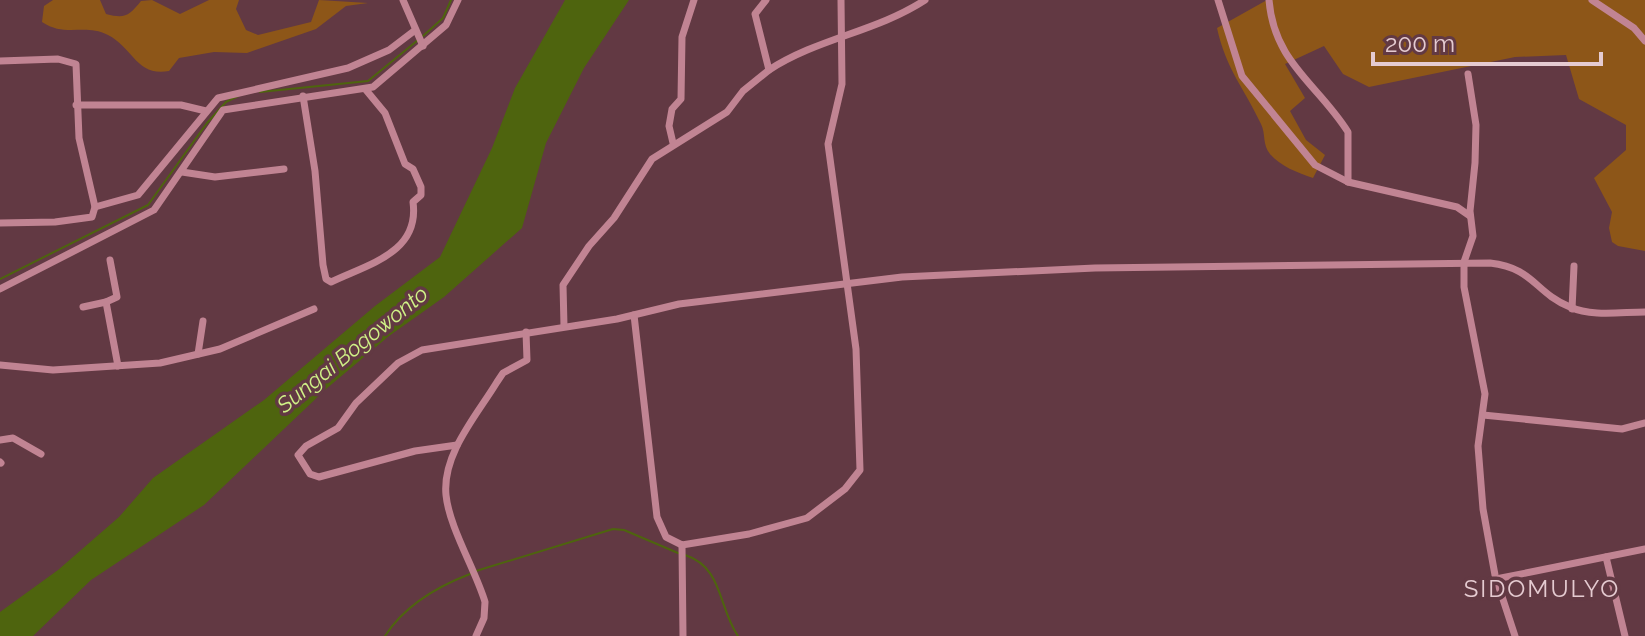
<svg xmlns="http://www.w3.org/2000/svg" width="1645" height="636" viewBox="0 0 1645 636" font-family="Raleway,sans-serif">
<style>
.green{fill:#8d5618}
.water{fill:#4e640e}
.lines{fill:none;stroke-linecap:round;stroke-linejoin:round}
.stream{stroke:#4e640e;stroke-width:2}
.minor{stroke:#c18493;stroke-width:7}
.labels{text-anchor:middle;dominant-baseline:central;stroke-width:7;stroke-linejoin:round;paint-order:stroke}
.water-label{font-size:22px;font-style:italic;fill:#d0f287;stroke:#623943}
.quarter-label{font-size:24px;letter-spacing:2px;fill:#e5cbd1;stroke:#623943}
</style>
<rect width="100%" height="100%" fill="#623943"/>
<!-- green -->
<g class="green">
<path d="M53,0H100L106,14C125,19 129,16 141,1L152,0L180,14L209,0H239L236,9L246,30L258,35L311,22L319,0L368,3L346,6L316,29L247,53L214,52L179,58L169,71C137,77 133,48 108,35C84,23 66,38 42,22L44,6Z"/>
<path d="M1267,0H1645V251L1618,246L1612,242L1609,228L1612,212L1594,178L1626,150V125L1579,99L1566,55L1515,57L1369,87L1343,74L1324,46L1285,64L1305,98L1290,111L1306,140L1325,155L1313,178C1298,173 1280,166 1270,154C1262,144 1266,134 1261,124C1244,88 1226,69 1217,28Z"/>
</g>
<!-- water -->
<polygon class="water" points="565,0 629,0 584,68 546,143 522,228 444,297 389,336 326,389 204,505 91,580 33,636 0,636 0,612 58,570 119,517 153,478 264,400 375,306 440,257 492,148 515,88"/>
<g class="lines">
<!-- stream -->
<g class="stream">
<polyline points="423,36 443,18 451,0"/>
<polyline points="260,92 368,81 418,40"/>
<polyline points="0,279 148,205 207,123 226,102 238,96"/>
<path d="M685,555C723,567 718,607 738,636"/>
<polyline points="476,571 613,529 624,530 678,553"/>
<path d="M385,636C405,605 436,587 470,574"/>
</g>
<!-- minor -->
<g class="minor">
<polyline points="403,0 423,46"/>
<path d="M766,0L755,14L769,70C818,38 876,32 925,0"/>
<polyline points="1218,0 1242,76 1315,165 1348,182 1457,207 1470,216"/>
<path d="M1269,0C1274,63 1318,84 1348,132V182"/>
<polyline points="1592,0 1634,28 1645,41"/>
<polyline points="0,61 58,59 76,64 79,138 95,207 92,217 55,222 0,223"/>
<polyline points="1468,74 1476,125 1475,163 1470,211 1473,236 1464,262 1464,287 1485,394 1478,446 1483,509 1495,575 1515,636"/>
<path d="M303,96L315,171L323,265L326,279L331,282C368,264 420,253 413,202L421,195V187L413,169L405,164L385,113L366,90"/>
<polyline points="76,105 181,105 206,111"/>
<polyline points="673,143 669,126 672,109 681,99 682,37 694,0"/>
<polyline points="182,172 215,177 284,169"/>
<polyline points="95,207 138,195 218,98 348,68 389,50 414,31"/>
<polyline points="110,260 117,297 106,302 118,366"/>
<polyline points="0,289 154,210 223,110 373,87 446,25 458,0"/>
<polyline points="83,307 106,302"/>
<polyline points="1572,309 1574,266"/>
<polyline points="634,315 657,517 666,537 682,545 749,534 807,518 845,489 860,470 856,349 828,144 842,84 841,0"/>
<polyline points="564,326 563,285 589,246 614,218 652,159 727,112 743,91 769,70"/>
<polyline points="198,354 203,321"/>
<polyline points="0,365 53,370 160,363 220,349 314,309"/>
<polyline points="1483,415 1622,429 1645,423"/>
<polyline points="0,440 13,438 41,454"/>
<path d="M457,445L415,451L319,477L310,474L298,455L306,446L338,428L356,403L398,363L422,350L617,319L679,304L902,277L1095,268L1490,263C1534,268 1534,292 1570,307C1592,317 1621,312 1645,312"/>
<polyline points="0,462 1,463"/>
<polyline points="682,545 683,636"/>
<polyline points="1606,557 1625,636"/>
<polyline points="1496,579 1645,549"/>
<path d="M476,636L484,618L485,602C476,571 449,527 446,495C442,454 477,415 497,382L503,373L527,360L526,332"/>
</g>
</g>
<g class="labels">
<!-- water labels -->
<g class="water-label">
<text transform="translate(352 349) rotate(-39)">Sungai Bogowonto</text>
</g>
<!-- quarter labels -->
<g class="quarter-label">
<text x="1542" y="588">SIDOMULYO</text>
</g>
</g>
<!-- scale -->
<path d="M1373 52v12h228v-12" fill="none" stroke="#e5cbd1" stroke-width="4"/>
<text x="1385" y="52" font-size="24" fill="#e5cbd1" stroke="#623943" stroke-width="6" paint-order="stroke">200 m</text>
</svg>
